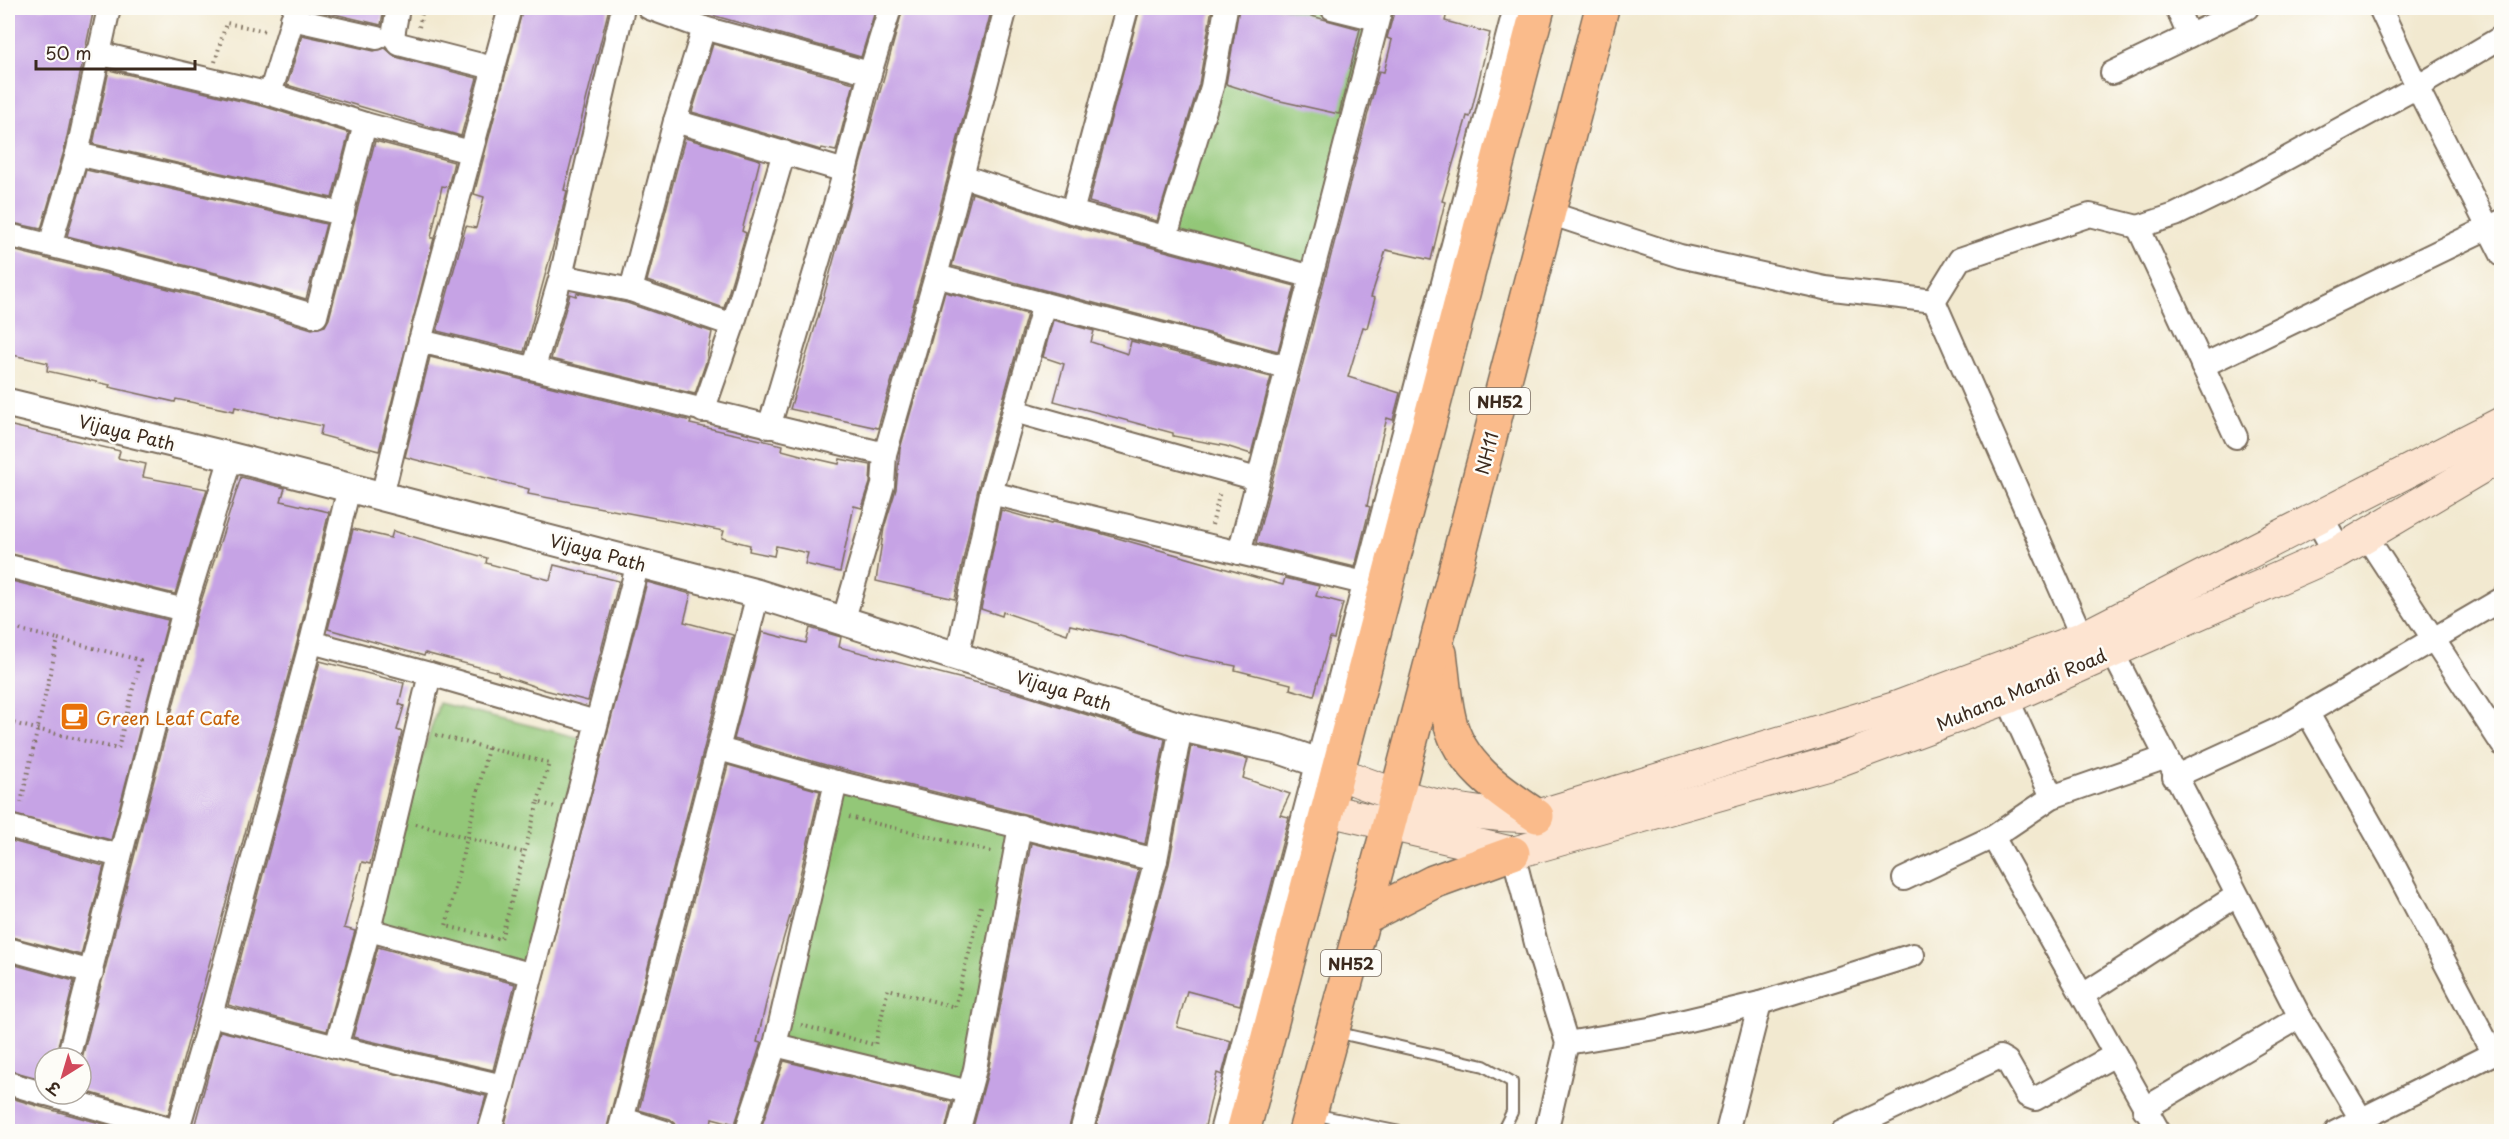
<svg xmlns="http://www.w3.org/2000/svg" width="2509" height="1139" viewBox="0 0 2509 1139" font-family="'Playpen Sans','Playpen Sans Deva',sans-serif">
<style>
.green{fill:#93c778;stroke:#67784b;stroke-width:1.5}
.building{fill:#c6a3e5}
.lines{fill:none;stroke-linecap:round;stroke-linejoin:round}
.service-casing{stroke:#7b6d5c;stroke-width:14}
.minor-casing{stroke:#7b6d5c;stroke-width:26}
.tertiary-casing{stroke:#7b6d5c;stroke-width:32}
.secondary-casing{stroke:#7b6d5c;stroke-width:34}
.trunk-casing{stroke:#7b6d5c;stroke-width:36}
.path{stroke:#7b6d5c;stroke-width:4;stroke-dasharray:1.5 4.5;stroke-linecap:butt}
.service{stroke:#fff;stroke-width:10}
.minor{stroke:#fff;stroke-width:22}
.tertiary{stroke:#fff;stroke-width:28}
.secondary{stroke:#fde4d1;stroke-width:32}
.trunk{stroke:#fabb8b;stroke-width:33}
.labels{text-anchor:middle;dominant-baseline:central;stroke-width:5;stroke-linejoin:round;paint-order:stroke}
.shield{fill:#fdfcf7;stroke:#75695f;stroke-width:1.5}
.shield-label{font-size:16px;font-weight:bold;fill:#3b2a1e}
.street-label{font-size:18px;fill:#3b2a1e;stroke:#fdfcf7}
.food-label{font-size:18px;fill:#c56008;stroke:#fdfcf7;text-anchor:start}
</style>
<rect width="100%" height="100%" fill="#fdfcf7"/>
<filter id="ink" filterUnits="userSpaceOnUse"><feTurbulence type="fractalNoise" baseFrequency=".0167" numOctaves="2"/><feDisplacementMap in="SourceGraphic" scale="12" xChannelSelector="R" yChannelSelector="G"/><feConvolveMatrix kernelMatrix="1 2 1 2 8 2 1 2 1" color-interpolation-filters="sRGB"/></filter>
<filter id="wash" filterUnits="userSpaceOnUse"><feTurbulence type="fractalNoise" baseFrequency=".008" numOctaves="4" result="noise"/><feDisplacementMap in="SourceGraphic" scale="24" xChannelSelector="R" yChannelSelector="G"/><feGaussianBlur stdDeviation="1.35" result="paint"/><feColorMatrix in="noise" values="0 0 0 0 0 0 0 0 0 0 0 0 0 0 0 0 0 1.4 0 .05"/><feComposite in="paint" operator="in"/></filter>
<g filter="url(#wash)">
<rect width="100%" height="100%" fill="#f2e9d0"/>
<!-- green -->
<g class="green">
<polygon points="1224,8 1332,8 1377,19 1309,276 1166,236"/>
<polygon points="439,703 581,738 528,967 369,930"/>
<polygon points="836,782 1020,826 969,1092 775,1045"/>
</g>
<g id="blocks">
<!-- building -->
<g class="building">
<polygon points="8,8 94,8 64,151 41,229 8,222"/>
<polygon points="309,8 384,8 381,25"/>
<polygon points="523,8 609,8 564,190 567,191 557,232 524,352 437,331 466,226 476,228 484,197 474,194"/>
<polygon points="687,8 876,8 861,57"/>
<polygon points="903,8 992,8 923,272 878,428 790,409 818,317"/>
<polygon points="1140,8 1212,8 1199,84 1157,221 1089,202"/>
<polygon points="1239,8 1282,8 1360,29 1339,114 1276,100 1226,84"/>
<polygon points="1395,8 1448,8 1445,21 1490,33 1470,117 1467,116 1442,201 1445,202 1431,260 1386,250 1371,297 1375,298 1367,328 1363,327 1348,377 1400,393 1393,420 1387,418 1381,441 1367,506 1370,507 1355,567 1256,543 1379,71 1384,72 1392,40 1387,38"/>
<polygon points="302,35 374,51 385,48 396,57 477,78 461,136 287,85"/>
<polygon points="713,44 854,83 836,151 822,148 821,150 692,112"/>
<polygon points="109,70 266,107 349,133 332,198 93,144"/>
<polygon points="685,138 760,160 742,231 746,233 724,308 647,281"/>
<polygon points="375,141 454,162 448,187 442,186 431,238 434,238 379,451 320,435 322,426 235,407 234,411 176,399 175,402 109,387 110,385 47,371 48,363 8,354 8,249 221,302 312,329 325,326 329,319"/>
<polygon points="86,170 326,224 306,299 228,276 67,236"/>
<polygon points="972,193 1068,225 1295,286 1278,351 952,266"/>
<polygon points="945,292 1027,314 978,489 955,599 876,581 884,528 896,489 900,449"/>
<polygon points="577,293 627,303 712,332 706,362 695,394 551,359 570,294 576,296"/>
<polygon points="1053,320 1094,331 1091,342 1128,354 1131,341 1271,377 1251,454 1226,446 1173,436 1173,433 1054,401 1064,364 1043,357"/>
<polygon points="430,357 691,421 690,424 783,445 782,450 808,457 839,464 840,459 871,465 870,483 862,508 854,506 840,572 805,564 808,553 776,546 774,556 749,551 750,545 722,538 724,531 528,494 529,489 405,457"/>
<polygon points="8,425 120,451 118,458 146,464 143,477 207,489 175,594 8,553"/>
<polygon points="241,477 285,488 281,501 329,512 298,639 168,1115 81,1090 81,1062 197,614"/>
<polygon points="1001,510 1051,524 1052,522 1096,532 1283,585 1285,578 1319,586 1316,596 1343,603 1334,639 1330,638 1314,696 1290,689 1291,684 1235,670 1236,666 1178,654 1124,637 1070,625 1067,634 1003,612 1002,616 981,609"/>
<polygon points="353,529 391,538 393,531 487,558 486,563 550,580 554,565 619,581 588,701 545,690 498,674 498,672 425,653 424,656 328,629"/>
<polygon points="8,580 168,620 111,840 8,813"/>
<polygon points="647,582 691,594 684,622 733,635 606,1131 503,1131"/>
<polygon points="810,628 841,637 839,647 1017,693 1165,739 1145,844 826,765 734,739 762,632 806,643"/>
<polygon points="320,661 404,683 399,704 404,706 397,730 402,732 370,864 362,862 344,928 355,931 327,1031 228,1005"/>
<polygon points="1191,746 1248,759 1243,778 1290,794 1280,815 1289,817 1240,1005 1187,991 1177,1027 1231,1041 1222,1075 1217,1073 1204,1131 1095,1131 1169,864"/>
<polygon points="728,765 820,791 792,909 772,978 757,1042 761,1043 735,1124 712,1118 710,1131 678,1131 675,1123 670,1119 639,1110"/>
<polygon points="8,840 104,866 81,955 8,936"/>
<polygon points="1031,843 1139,870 1068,1131 972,1131 988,1072"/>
<polygon points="378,947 515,984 493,1070 353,1037"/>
<polygon points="8,963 74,981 55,1058 45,1058 45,1080 8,1070"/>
<polygon points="220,1031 486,1096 476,1131 233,1131 202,1124 201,1131 193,1131"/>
<polygon points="784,1061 952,1102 945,1131 760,1131"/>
<polygon points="8,1097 41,1107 129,1131 8,1131"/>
</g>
</g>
</g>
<g filter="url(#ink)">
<use href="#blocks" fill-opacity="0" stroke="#7b6d5c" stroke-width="1.5"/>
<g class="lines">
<defs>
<g id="service">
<polyline points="1335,1032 1484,1066 1512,1082 1512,1112 1502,1132"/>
<polyline points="1313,1114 1400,1132"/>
</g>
<g id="minor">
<polyline points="296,8 270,94 365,124 470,152"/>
<polyline points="398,8 393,36 399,44 493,68"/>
<polyline points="649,8 704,28 870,73"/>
<polyline points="1332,8 1377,19"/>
<polyline points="2177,8 2189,36"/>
<polyline points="2380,8 2417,87 2502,255"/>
<polyline points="292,19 377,38"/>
<polyline points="97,53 270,94"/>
<polyline points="2112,73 2247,8"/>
<polyline points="675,121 845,171"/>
<polyline points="77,154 343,214"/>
<polyline points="962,176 1072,212 1309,276"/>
<polyline points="1072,212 1127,8"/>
<polyline points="1549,213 1680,256 1825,288 1934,301 1960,259 2090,215 2138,227 2175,215 2247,180 2417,87 2502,37"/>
<polyline points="2138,227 2236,437"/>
<polyline points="8,235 225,289 316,316 365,124"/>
<polyline points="1166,236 1212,87 1226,8"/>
<polyline points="50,245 77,154 109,8"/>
<polyline points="561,276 631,290 733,325"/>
<polyline points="936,276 1286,367"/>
<polyline points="631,290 675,121 704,28"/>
<polyline points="1934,301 2088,651"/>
<polyline points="420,341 885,454"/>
<polyline points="2202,366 2502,221"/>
<polyline points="534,367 561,276 623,8"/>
<polyline points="703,411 733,325 784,152"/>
<polyline points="1014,411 1257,479"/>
<polyline points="769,427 845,171 870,73 890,8"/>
<polyline points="991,493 1368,584"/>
<polyline points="382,496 420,341 510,8"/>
<polyline points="2366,536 2502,744"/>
<polyline points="1239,553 1381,8"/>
<polyline points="8,566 184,610"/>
<polyline points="843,622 883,485 885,454 936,276 1006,8"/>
<polyline points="2112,651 2300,1017 2361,1119 2364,1132"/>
<polyline points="957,658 991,493 1044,304"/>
<polyline points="430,674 596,722"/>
<polyline points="2007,698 2052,797"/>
<polyline points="2307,712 2390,858 2493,1054"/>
<polyline points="719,749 836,782 1156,860"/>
<polyline points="2174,777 2281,728 2502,599"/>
<polyline points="8,826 120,856"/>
<polyline points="1993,837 2159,1132"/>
<polyline points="1513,853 1537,947 1567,1043 1546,1132"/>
<polyline points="1904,879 1993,837 2052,797 2164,758"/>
<polyline points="369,930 530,974"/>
<polyline points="8,949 92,972"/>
<polyline points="2083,995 2236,896"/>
<polyline points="211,1015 311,642"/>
<polyline points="1567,1043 1655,1028 1760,1003 1913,955"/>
<polyline points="775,1045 969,1092"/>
<polyline points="336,1047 503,1086"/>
<polyline points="68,1058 184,610 231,457"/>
<polyline points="8,1083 45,1094"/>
<polyline points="47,1094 180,1132"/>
<polyline points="2144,1109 2300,1017"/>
<polyline points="623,1119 665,1132"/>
<polyline points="177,1132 211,1015 336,1047 369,930 430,674 311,642 349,488"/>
<polyline points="489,1132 503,1086 638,563"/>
<polyline points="619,1132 758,594"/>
<polyline points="746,1132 775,1045 836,782"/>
<polyline points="958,1132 975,1069 1020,826"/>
<polyline points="1081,1132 1156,860 1181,727"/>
<polyline points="1727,1132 1760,1003"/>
<polyline points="1842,1132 2000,1057 2007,1061 2027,1096 2035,1099 2115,1055"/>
<polyline points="2336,1132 2502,1049"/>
</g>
<g id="tertiary">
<polyline points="8,403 231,457 758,594 1181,727 1279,749 1322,764 1337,772"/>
<polyline points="2319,518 2338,552"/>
<polyline points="1224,1132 1518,8"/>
</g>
<g id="secondary">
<path d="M1337,772C1398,799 1470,818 1537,816L1895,708L2082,638L2502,423"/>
<polyline points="1327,810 1513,853 1837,761 2007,698 2338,552 2502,455"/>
</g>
<g id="trunk">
<path d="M1440,653C1443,675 1444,697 1449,718C1458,764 1501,792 1537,816"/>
<polyline points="1363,918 1433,882 1513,853"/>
<polyline points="1243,1132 1538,8"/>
<polyline points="1305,1132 1389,824 1602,8"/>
</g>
</defs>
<!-- service casing -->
<use href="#service" class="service-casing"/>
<!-- minor casing -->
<use href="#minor" class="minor-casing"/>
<!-- tertiary casing -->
<use href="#tertiary" class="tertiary-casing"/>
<!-- secondary casing -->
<use href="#secondary" class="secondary-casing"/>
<!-- trunk casing -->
<use href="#trunk" class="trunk-casing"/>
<!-- path -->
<g class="path">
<polyline points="419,27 423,8"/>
<polyline points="215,62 226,23 266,31"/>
<polyline points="1212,525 1220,491"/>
<polyline points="8,627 58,639"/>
<polyline points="8,722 118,749 140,660 58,639 20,807"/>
<polyline points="436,735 488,748 446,926 501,939 538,802 555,807"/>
<polyline points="488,748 549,763 538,802"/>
<polyline points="849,817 993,852"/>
<polyline points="416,824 525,853"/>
<polyline points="801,1025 875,1045 888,989 955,1007 982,902"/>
</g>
<!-- service -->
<use href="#service" class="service"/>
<!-- minor -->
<use href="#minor" class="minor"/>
<!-- tertiary -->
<use href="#tertiary" class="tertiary"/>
<!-- secondary -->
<use href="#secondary" class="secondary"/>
<!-- trunk -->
<use href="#trunk" class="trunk"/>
</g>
</g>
<!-- icons -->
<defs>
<symbol id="cafe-square" viewBox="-11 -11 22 22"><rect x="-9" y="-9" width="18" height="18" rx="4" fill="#e8710a" stroke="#fdfcf7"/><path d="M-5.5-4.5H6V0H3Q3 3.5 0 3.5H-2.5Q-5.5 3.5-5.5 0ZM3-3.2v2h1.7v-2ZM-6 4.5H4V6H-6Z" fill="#fff"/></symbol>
</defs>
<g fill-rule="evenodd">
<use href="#cafe-square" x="58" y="700" width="33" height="33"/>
</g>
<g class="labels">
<!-- shield labels -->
<g class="shield">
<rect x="1470" y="388" width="60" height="26" rx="4.5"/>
<rect x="1321" y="950" width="60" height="26" rx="4.5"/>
</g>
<g class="shield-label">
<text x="1500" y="401">NH52</text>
<text x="1351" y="963">NH52</text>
</g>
<!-- street labels -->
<g class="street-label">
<text transform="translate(127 432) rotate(14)">Vijaya Path</text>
<text transform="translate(1486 453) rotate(-75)">NH11</text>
<text transform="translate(598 552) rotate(15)">Vijaya Path</text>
<text transform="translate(2021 689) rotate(-23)">Muhana Mandi Road</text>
<text transform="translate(1064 690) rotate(17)">Vijaya Path</text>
</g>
<!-- food labels -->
<g class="food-label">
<text x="96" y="717">Green Leaf Cafe</text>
</g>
</g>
<!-- margin -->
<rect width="2509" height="1139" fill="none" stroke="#fdfcf7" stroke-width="30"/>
<!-- north arrow -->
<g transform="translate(63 1076) rotate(217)"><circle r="28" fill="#fdfcf7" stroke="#afa8a0" stroke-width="1.5"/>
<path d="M0-4.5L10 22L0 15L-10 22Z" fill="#d1495b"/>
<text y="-9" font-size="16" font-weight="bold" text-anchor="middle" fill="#3b2a1e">उ</text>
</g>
<!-- scale -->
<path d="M36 60v9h159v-9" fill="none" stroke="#3b2a1e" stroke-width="3"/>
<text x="45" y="60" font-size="18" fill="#3b2a1e" stroke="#fdfcf7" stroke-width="4.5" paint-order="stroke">50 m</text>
</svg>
